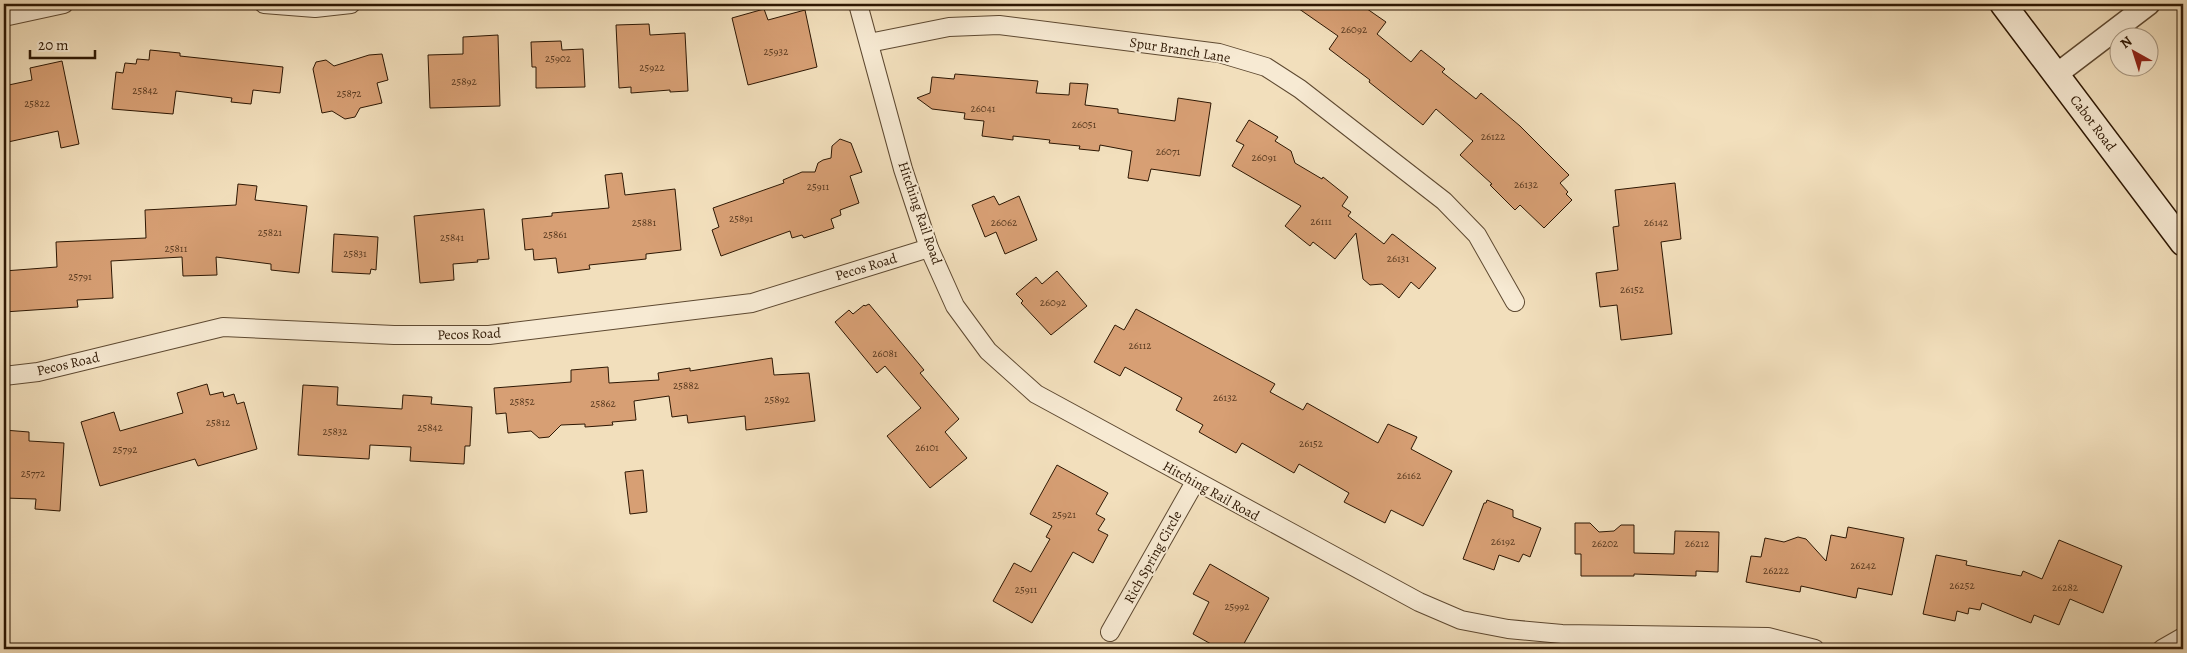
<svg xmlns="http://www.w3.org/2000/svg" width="2187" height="653" viewBox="0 0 2187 653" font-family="Alegreya,serif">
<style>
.building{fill:#d79f74;stroke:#2d1703}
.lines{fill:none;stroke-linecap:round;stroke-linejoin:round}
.minor-casing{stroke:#5e4931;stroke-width:20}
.tertiary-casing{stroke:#5e4931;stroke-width:24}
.secondary-casing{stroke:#2d1703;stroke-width:28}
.minor{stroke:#f7ead3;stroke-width:18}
.tertiary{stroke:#f7ead3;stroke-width:21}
.secondary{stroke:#f7ead3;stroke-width:25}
.labels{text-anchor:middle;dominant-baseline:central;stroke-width:4;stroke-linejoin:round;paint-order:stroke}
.number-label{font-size:11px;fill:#58391f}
.street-label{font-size:14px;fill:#2d1703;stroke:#f7ead3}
</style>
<rect width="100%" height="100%" fill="#f2dfbc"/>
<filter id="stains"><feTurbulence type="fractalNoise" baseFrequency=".004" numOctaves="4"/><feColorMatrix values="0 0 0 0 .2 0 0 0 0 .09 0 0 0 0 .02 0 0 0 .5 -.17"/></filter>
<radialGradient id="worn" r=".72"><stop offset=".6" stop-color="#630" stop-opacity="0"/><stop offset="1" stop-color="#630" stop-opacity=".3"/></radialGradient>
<!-- building -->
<g class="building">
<polygon points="1292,4 1360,4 1386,22 1377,34 1411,62 1421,50 1445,69 1442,72 1476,99 1481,93 1520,126 1569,175 1560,183 1568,192 1566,194 1572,200 1544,228 1520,205 1515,210 1490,185 1492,184 1460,155 1473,141 1436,109 1423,125 1369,82 1370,80 1329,49 1338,36"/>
<polygon points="764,9 768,20 805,10 817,67 748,85 732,18"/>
<polygon points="649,24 650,35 685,33 688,91 670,92 670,90 631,93 631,87 619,88 616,25"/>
<polygon points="498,35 500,106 430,108 428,55 463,54 463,37"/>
<polygon points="561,41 562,50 583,49 585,87 536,88 536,67 532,67 531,42"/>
<polygon points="150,50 180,53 180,56 283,67 280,93 253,90 251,104 231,102 232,98 176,91 173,114 112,109 116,72 123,73 125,63 136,64 137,59 149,60"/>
<polygon points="382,54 388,80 377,83 382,103 360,108 355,117 345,119 332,111 322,113 313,69 316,62 326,60 334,66 369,55"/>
<polygon points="62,61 79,144 61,148 58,131 8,142 4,119 4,86 32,80 30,68"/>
<polygon points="955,74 1038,81 1036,93 1069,95 1070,83 1088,84 1085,105 1118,109 1118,113 1175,121 1178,98 1211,103 1200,176 1151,169 1148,181 1128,178 1132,151 1100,145 1099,151 1079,149 1080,146 1049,143 1050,140 1013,136 1013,140 982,136 984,121 964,119 965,113 932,109 917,98 930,93 932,77 954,79"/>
<polygon points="1249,120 1278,137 1275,141 1291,151 1295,163 1322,179 1323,177 1348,197 1342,206 1351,212 1348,216 1384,244 1392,234 1394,235 1436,268 1419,289 1411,282 1399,298 1382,284 1370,285 1363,279 1356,233 1335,259 1313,242 1310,246 1285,226 1301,206 1232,166 1244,145 1236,141"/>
<polygon points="840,139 851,143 862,172 850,176 859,203 840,210 841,215 831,219 834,228 804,238 802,235 792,238 790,231 721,256 712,230 719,227 713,208 784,183 783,180 802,172 815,172 818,163 823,160 831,158 832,146"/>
<polygon points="622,173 625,195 675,189 681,250 646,254 646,259 589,265 590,269 558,273 556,258 534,260 533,249 525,250 522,219 552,216 552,213 609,208 605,175"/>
<polygon points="1675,183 1681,239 1661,242 1672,334 1621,340 1617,305 1600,307 1596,273 1618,270 1613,227 1619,226 1615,190"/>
<polygon points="238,184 257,186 255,200 307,206 299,273 271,270 271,264 216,257 217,275 183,276 182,257 111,261 113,298 77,300 78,307 4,312 4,271 57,267 56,242 146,238 145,210 236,205"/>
<polygon points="994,196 999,205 1019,196 1037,240 1005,254 996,232 985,237 972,205"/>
<polygon points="484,209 489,259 477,260 478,262 453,264 454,280 420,283 414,216"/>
<polygon points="334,234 378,237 376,270 371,269 370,274 332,272"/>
<polygon points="1057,271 1087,306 1051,335 1021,303 1023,301 1016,294 1036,277 1042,284"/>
<polygon points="869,304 924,370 920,373 959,419 945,432 967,458 930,488 887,436 921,408 885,366 877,373 835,322 849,310 853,314 864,305 865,306"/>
<polygon points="1136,309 1275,384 1270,392 1303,410 1307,403 1378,443 1388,424 1417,437 1411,449 1452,471 1423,526 1391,510 1385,523 1344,502 1349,493 1299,464 1294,473 1242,443 1236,453 1199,432 1203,425 1176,410 1182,398 1125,367 1120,376 1094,362 1115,325 1124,330"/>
<polygon points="772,358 774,375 809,373 815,421 746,430 745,416 688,423 687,415 672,417 669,396 634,401 636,420 612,422 613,425 585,427 585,424 561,425 549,437 539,438 531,431 508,433 506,413 496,414 494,388 571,382 571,370 608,367 609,383 659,380 658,373 690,368 690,371"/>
<polygon points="207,384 210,395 223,392 224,397 234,394 237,404 244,402 257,449 198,466 195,459 100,486 81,422 114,412 120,431 183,413 177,393"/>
<polygon points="303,385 338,387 337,405 402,409 403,395 432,397 431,404 472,407 470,446 465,446 464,464 410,461 411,447 370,445 369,459 298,455"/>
<polygon points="4,430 29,432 29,441 64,443 60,511 35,509 36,499 4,498"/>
<polygon points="1057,465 1108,493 1096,514 1105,519 1098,530 1108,535 1093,563 1073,552 1032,623 993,601 1014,563 1031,572 1050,539 1046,537 1052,526 1030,514"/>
<polygon points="643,470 647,512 630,514 625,472"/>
<polygon points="1487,500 1513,510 1513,517 1541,528 1530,557 1523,554 1519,562 1499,555 1494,570 1463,559 1484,503 1486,503"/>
<polygon points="1575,523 1590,523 1599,532 1614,531 1621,525 1634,525 1634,553 1674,554 1675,531 1719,532 1718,572 1696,571 1696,576 1634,574 1634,576 1581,576 1581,554 1575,554"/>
<polygon points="1848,527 1904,538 1892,595 1858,588 1856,598 1801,586 1800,592 1746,582 1751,556 1761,557 1765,538 1784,542 1798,537 1806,539 1826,561 1831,535 1846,538"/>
<polygon points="2059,540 2122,566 2103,613 2070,599 2059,625 2034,615 2031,623 1982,603 1980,610 1969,608 1968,614 1957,611 1955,621 1923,614 1936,555 1967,561 1966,565 2021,576 2023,571 2042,579"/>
<polygon points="1210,564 1269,598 1241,649 1220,649 1193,634 1209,602 1193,594"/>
</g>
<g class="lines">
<defs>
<g id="minor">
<polyline points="264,4 315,8 351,4"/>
<polyline points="858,4 903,169 929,248 955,306 988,351 1036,394 1419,602 1461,620 1508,629 1562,634 1768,637 1815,649"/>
<polyline points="4,17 64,4"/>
<polyline points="869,43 949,27 999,25 1219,53 1266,67 1300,89 1444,201 1477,235 1515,302"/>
<polyline points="4,376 38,372 223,327 394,335 489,335 752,303 929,248"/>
<polyline points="1110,632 1195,482"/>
<polyline points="2162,649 2183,637"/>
</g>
<polyline id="tertiary" points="2057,74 2149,4"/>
<polyline id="secondary" points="2003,4 2183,243"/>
</defs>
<!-- minor casing -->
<use href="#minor" class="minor-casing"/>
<!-- tertiary casing -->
<use href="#tertiary" class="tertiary-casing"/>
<!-- secondary casing -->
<use href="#secondary" class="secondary-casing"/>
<!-- minor -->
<use href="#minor" class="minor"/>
<!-- tertiary -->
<use href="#tertiary" class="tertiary"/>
<!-- secondary -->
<use href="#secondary" class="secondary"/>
</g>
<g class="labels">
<!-- number labels -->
<g class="number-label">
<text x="1354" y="29">26092</text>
<text x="776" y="51">25932</text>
<text x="558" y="58">25902</text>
<text x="652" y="67">25922</text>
<text x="464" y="81">25892</text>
<text x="145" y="90">25842</text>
<text x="349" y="93">25872</text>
<text x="37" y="103">25822</text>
<text x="983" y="108">26041</text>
<text x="1084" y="124">26051</text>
<text x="1493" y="136">26122</text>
<text x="1168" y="151">26071</text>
<text x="1264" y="157">26091</text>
<text x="1526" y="184">26132</text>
<text x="818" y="186">25911</text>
<text x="741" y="218">25891</text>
<text x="1321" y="221">26111</text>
<text x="644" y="222">25881</text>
<text x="1004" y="222">26062</text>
<text x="1656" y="222">26142</text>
<text x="270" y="232">25821</text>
<text x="555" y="234">25861</text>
<text x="452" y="237">25841</text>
<text x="176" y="248">25811</text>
<text x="355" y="253">25831</text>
<text x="1398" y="258">26131</text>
<text x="80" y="276">25791</text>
<text x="1632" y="289">26152</text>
<text x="1053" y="302">26092</text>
<text x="1140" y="345">26112</text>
<text x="885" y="353">26081</text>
<text x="686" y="385">25882</text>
<text x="1225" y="397">26132</text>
<text x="777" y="399">25892</text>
<text x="522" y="401">25852</text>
<text x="603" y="403">25862</text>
<text x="218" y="422">25812</text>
<text x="430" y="427">25842</text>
<text x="335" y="431">25832</text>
<text x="1311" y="443">26152</text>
<text x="927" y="447">26101</text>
<text x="125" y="449">25792</text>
<text x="33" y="473">25772</text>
<text x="1409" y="475">26162</text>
<text x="1064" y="514">25921</text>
<text x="1503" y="541">26192</text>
<text x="1605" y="543">26202</text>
<text x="1697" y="543">26212</text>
<text x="1863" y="565">26242</text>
<text x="1776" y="570">26222</text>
<text x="1962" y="585">26252</text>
<text x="2065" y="587">26282</text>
<text x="1026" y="589">25911</text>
<text x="1237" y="606">25992</text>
</g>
<!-- street labels -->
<g class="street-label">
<text transform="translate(1180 50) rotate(9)">Spur Branch Lane</text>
<text transform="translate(2093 123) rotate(53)">Cabot Road</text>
<text transform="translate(920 213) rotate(71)">Hitching Rail Road</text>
<text transform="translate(866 267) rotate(-17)">Pecos Road</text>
<text transform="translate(469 334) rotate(-2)">Pecos Road</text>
<text transform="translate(68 364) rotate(-13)">Pecos Road</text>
<text transform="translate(1211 491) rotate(29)">Hitching Rail Road</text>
<text transform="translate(1153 557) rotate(-61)">Rich Spring Circle</text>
</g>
</g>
<!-- margin -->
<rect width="2187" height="653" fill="none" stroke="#f2dfbc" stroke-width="20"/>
<rect x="5" y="5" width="2177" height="643" fill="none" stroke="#2d1703" stroke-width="2.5"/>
<rect x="10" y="10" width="2167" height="633" fill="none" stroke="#2d1703"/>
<!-- north arrow -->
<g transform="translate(2134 52) rotate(321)"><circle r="24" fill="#f7ead3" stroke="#a69680"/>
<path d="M0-4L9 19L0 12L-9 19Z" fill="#8f2418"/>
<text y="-8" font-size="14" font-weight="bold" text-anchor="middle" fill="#2d1703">N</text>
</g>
<!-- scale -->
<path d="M30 50v8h65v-8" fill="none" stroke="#2d1703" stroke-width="2.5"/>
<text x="38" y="50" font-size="15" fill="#2d1703" stroke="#f7ead3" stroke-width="4" paint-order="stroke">20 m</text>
<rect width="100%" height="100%" filter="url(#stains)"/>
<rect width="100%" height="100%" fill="url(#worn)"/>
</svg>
